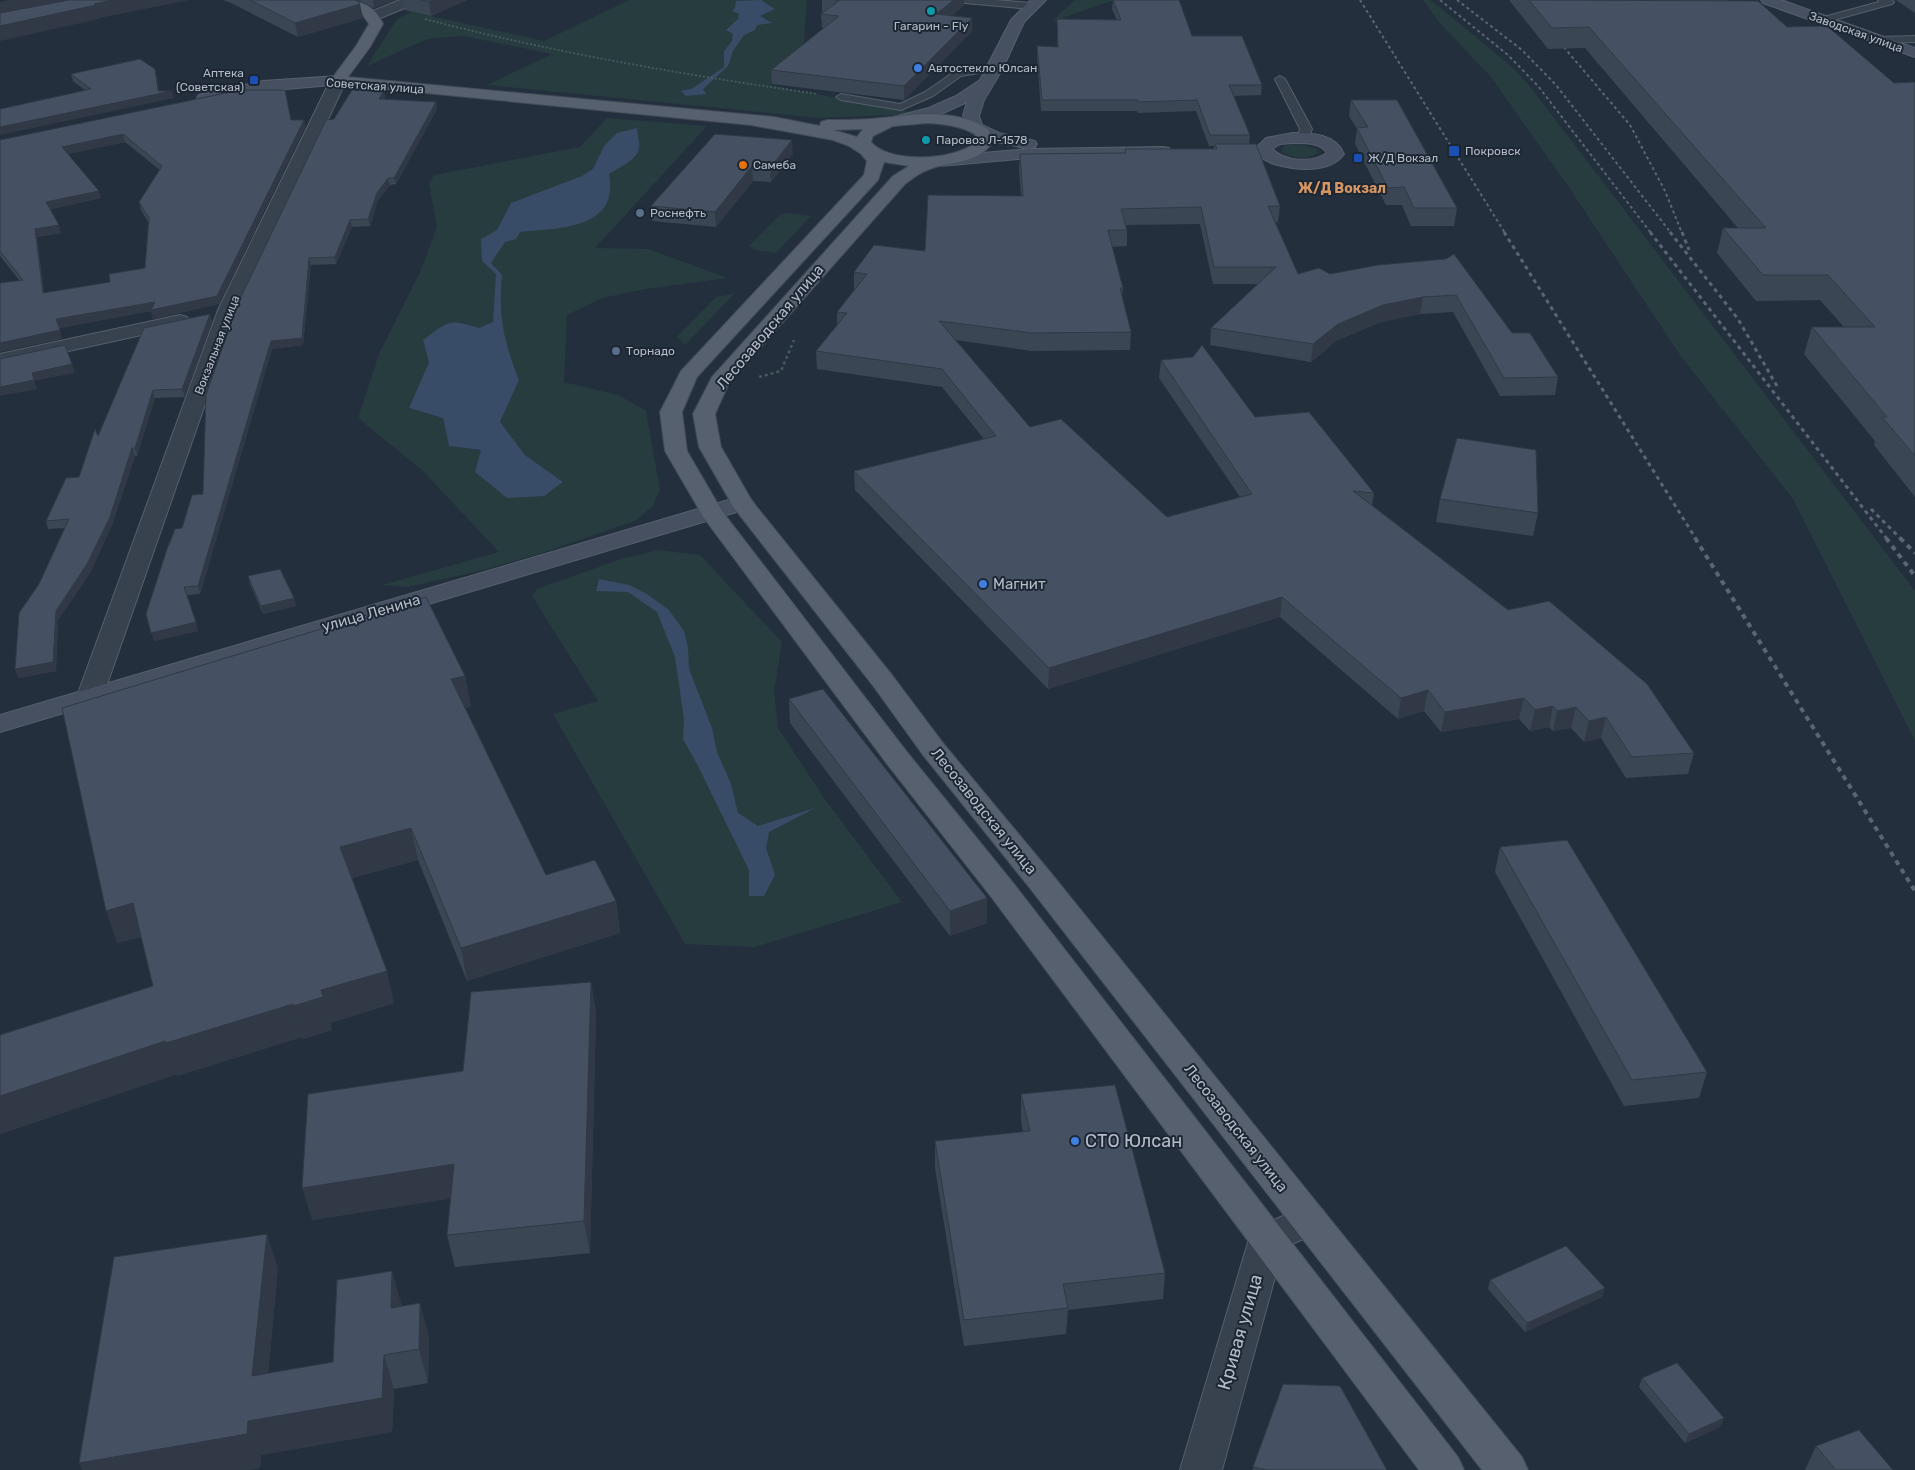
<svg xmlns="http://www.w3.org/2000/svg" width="1915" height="1470" viewBox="0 0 1915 1470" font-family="Rubik,sans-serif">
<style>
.green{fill:#263c3f;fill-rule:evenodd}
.water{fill:#394c67}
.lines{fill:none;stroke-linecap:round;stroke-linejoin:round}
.lane-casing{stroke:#565f6c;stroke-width:2}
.street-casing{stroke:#565f6c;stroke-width:2}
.secondary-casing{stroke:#565f6c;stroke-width:2}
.primary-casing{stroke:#414a57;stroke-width:2}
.path-far1{stroke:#44595c;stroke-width:2;stroke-dasharray:2 2;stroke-linecap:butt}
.path{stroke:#44595c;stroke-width:2.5;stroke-dasharray:3 3;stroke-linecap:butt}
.lane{fill:#38414e;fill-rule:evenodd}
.street{fill:#38414e;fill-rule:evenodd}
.secondary{fill:#465061;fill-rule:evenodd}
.primary{fill:#56606e;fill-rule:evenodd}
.rail-far2{stroke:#5a6575;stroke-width:2;stroke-dasharray:3 3;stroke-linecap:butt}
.rail-far1{stroke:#5a6575;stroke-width:3;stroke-dasharray:4 4;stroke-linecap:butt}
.rail{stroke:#5a6575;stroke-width:4;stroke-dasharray:5 5;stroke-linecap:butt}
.wall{fill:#3b4654;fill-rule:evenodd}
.shaded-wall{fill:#303945}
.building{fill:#455162;stroke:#303945;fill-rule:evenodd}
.culture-dot{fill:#0f9aa8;stroke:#1d2633;stroke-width:2}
.shop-dot{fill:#3f7fe0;stroke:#1d2633;stroke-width:2}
.transit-dot{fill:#1a4fb4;stroke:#1d2633;stroke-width:2}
.food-dot{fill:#e8710a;stroke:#1d2633;stroke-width:2}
.service-dot{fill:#5c6f8a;stroke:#1d2633;stroke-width:2}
.labels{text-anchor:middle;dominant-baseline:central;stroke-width:4;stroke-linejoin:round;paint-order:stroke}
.far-poi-label{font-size:12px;fill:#b4bcc9;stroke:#1d2633;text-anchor:start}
.far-street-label{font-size:12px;fill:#b4bcc9;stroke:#1d2633}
.far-neighbourhood-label{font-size:14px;font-weight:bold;fill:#d59563;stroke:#1d2633}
.street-label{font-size:15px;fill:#b4bcc9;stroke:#1d2633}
.poi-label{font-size:15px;fill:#b4bcc9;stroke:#1d2633;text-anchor:start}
.near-poi-label{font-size:18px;fill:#b4bcc9;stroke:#1d2633;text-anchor:start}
.near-street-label{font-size:18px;fill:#b4bcc9;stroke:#1d2633}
</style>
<rect width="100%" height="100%" fill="#242f3e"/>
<!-- green -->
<g class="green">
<polygon points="629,0 807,0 803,55 770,85 909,112 892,115 819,118 487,85 552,54 463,36 427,39 367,66 397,19 412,12 544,41"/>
<polygon points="1075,0 1114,0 1051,22"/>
<polygon points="1423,0 1430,0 1453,18 1512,67 1529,85 1915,591 1915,741 1793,499 1680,355 1568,186 1491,77 1439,22"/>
<path d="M607,118L707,126L595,248L648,249L728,278L646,289L602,298L567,315L564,382L618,395L646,411L660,490L652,507L635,521L536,555L475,572L408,587L382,585L499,552L422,470L358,418L379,354L420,272L437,227L429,184L434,175L580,147ZM460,322L479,328L513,366L519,380L500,422L525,455L562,482L481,450L449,446L443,418L409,408L429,362Z"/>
<path d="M1296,144L1316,148L1318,153C1308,160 1291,159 1281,151L1284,146Z"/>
<polygon points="788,213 811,216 776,253 755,250 749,246 780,215"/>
<polygon points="734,294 685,345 677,337 716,297"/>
<polygon points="658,550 700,555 782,642 774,692 778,728 824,798 902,902 755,947 685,944 553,714 598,701 532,596 537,589 621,559"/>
</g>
<!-- water -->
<g class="water">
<polygon points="761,0 775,9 760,16 772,23 757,25 755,30 744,35 733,51 728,66 703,89 706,94 686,96 681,91 693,88 724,67 724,51 732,41 733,34 726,30 738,19 739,14 732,11 735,8 736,1"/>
<path d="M637,128C637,135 640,142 639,148C638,160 618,168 609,174C620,230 558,228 520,232L516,239L505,242L491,263L502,275C498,316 504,342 519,380L500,422L525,455L563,482L544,496L507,498L475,472L481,450L449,446L443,418L409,408L429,362L423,340C448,321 449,318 479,328L493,322L496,274L482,261L481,239L497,230L511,203L582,176L593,169L604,146L617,133Z"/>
<polygon points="599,579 629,585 647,594 669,610 684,631 688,648 689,669 712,728 717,752 731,784 738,813 758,826 815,808 769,832 766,848 775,875 764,896 749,896 749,870 698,766 683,739 684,719 675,657 657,612 628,592 596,591"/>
</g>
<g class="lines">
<defs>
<g id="lane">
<polygon points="960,0 996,0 1031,3 1036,6 1031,9 965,3"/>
<polygon points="1878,0 1892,0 1894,2 1892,4 1823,23 1818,20 1820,18 1879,2"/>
<polygon points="1915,36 1915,42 1878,43 1873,40 1878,37"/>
<polygon points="979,67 994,67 999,70 994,73 979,73 961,76 933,96 901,110 841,100 836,97 841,94 900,104 925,92 954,72"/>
<polygon points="1280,76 1285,79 1312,129 1307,140 1303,141 1297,138 1300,129 1275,79"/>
</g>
<g id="street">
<polygon points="400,0 419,0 417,3 378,19 373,20 366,16 368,13"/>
<polygon points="338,76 343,78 346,81 238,310 103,696 99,702 90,704 81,702 77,696 218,310 330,81 333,78"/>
<polygon points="180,315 187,317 190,321 187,325 0,366 0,354"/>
<polygon points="1310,1205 1323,1210 1328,1220 1323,1230 1283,1248 1222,1470 1180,1470 1249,1239 1254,1228"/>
</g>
<g id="secondary">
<polygon points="1031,0 1046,0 1024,22 1002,70 984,100 979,116 982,125 999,133 1035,141 1037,144 1035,147 1029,149 1163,147 1169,148 1171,152 1169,156 1019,159 940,166 934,165 932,161 934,157 1029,149 988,140 969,131 963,116 967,102 941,114 895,126 889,124 887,121 889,118 929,108 956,96 980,80 1011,20"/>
<polygon points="1761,0 1781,0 1915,48 1915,57 1763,3"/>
<polygon points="338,76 343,78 346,81 343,84 263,91 205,103 199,101 197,98 199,95 263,81"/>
<path d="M1293,133C1312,133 1336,134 1344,154C1330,174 1295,170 1274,164C1270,163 1265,159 1260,158C1249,155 1233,157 1221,157L1215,156L1213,152L1215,148H1256L1266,138ZM1293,143C1305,143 1320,142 1327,153C1313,163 1285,162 1272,149L1280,144Z"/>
<polygon points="742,496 750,498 754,503 750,508 0,732 0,715"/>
</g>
<path id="primary" d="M336,0C357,0 374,3 383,24L370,47L348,77L774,117L820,126L821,122L827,120C841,120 856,120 870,119C910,116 951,106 988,129L993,142C976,166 949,160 925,171C918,174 912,179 905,184L729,383L715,414L721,447L752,501L892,675L943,743L1051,873L1522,1457L1528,1470H1482L1029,887L923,755L874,687L734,508L699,447L693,414L712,377L893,176L909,166L884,162L878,180L697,377L682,412L687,451L722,511L907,752L1014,884L1458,1457L1464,1470H1419L992,898L887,764L704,518L665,451L660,412L681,371L864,175L867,161L861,154L849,146L833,140L751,125L333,84L330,81L356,46L369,24L362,14L338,3ZM928,123C945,124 960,126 975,134L977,141C957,161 889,164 871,142L873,136L893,126ZM863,129L857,137L833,130Z"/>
</defs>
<!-- lane casing -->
<use href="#lane" class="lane-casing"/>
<!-- street casing -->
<use href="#street" class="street-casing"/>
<!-- secondary casing -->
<use href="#secondary" class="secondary-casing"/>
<!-- primary casing -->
<use href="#primary" class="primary-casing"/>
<!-- path-far1 -->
<path class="path-far1" d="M425,19C554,53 686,75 818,94"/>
<!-- path -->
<polyline class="path" points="759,377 781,371 794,340"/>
<!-- lane -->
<use href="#lane" class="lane"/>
<!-- street -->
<use href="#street" class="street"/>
<!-- secondary -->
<use href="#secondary" class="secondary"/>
<!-- primary -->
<use href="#primary" class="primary"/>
<!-- rail-far2 -->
<g class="rail-far2">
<polyline points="1360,0 1505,233"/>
<polyline points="1440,0 1508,55 1538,86 1651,233"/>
<polyline points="1457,0 1522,50 1556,85 1671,233"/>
<polyline points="1556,38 1630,125 1665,191 1682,233"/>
</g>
<!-- rail-far1 -->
<g class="rail-far1">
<polyline points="1504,232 1696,539"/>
<polyline points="1650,232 1887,539"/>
<polyline points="1670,232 1738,319 1777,386"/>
<polyline points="1682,232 1689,250"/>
<polyline points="1871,509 1901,539"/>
</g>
<!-- rail -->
<g class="rail">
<polyline points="1695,538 1915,891"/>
<polyline points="1886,538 1915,576"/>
<polyline points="1900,538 1915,553"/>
</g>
</g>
<!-- wall -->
<g class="wall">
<polygon points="223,0 355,0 363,18 298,37 231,3"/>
<polygon points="355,0 395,0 374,8 358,0"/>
<polygon points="403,0 467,0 431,16 405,10"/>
<polygon points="822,0 964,0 964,5 951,16 972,18 972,31 904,100 772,84 771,70 824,28 822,28 821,14 824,12 822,12"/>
<polygon points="1113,0 1179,0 1192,36 1262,85 1261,95 1234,96 1250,135 1249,144 1280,206 1278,222 1275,222 1298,274 1330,274 1446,259 1512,333 1558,377 1555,395 1500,396 1453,312 1420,314 1381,322 1336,341 1311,362 1210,345 1211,328 1258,284 1213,284 1200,224 1126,225 1127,230 1127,246 1112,247 1123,288 1122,298 1131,332 1130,350 1031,351 956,340 1030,427 1167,517 1240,497 1159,378 1161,360 1255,417 1374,493 1372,505 1694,753 1688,774 1626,778 1601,738 1584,742 1571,728 1553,731 1549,727 1530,731 1519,719 1441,732 1424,711 1398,719 1280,617 1048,689 855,490 854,471 984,439 942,387 817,369 816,351 837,325 837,312 855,289 854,289 854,272 925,251 1021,196 1019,169 1020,154 1125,153 1125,149 1215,149 1215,146 1209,146 1196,111 1138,113 1137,111 1041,111 1037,56 1037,46 1057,47 1057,19 1117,20 1112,9"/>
<polygon points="1509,0 1726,0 1787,27 1894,83 1915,82 1915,497 1874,445 1875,441 1804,354 1812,327 1844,327 1820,300 1756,301 1717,253 1723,228 1738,228 1585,48 1548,49"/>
<polygon points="1896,0 1915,0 1915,13"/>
<polygon points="71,74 157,76 159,91 174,98 85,90 73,81"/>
<polygon points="384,90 385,96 384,99 436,102 437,109 396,184 390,185 378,200 370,226 352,227 336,264 311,265 303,345 272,349 200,594 187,595 198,631 154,641 169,545 182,528 203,494 334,119"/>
<polygon points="1351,100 1457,208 1454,226 1411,226 1402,205 1386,205 1355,144 1357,129 1349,116"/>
<path d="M291,120H304L305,127L219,304L153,319L151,311L59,328L62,339L19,280L0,256V140ZM125,142L160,170L139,202L141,210L148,222L145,268L110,282L44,293L37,237L61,233L50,209L101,198L68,154Z"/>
<polygon points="715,134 793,154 771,182 753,181 716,227 652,221 651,206"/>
<polygon points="210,314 212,322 185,397 155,398 137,456 135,456 112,525 90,573 58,620 56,671 19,678 15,669 39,584 65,528 48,529 46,521 79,477 98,436"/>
<polygon points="1440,499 1538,513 1533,536 1436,522"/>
<polygon points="248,576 294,598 296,606 263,614 250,584"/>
<polygon points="465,676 471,706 465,708 546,875 616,901 620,933 467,981 418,860 352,878 394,1003 330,1023 332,1030 303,1039 302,1037 177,1076 177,1074 0,1134 0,1035 153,986 141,937 117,943"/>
<polygon points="789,699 987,898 987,923 950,936 790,723"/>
<polygon points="1500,847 1707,1072 1699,1098 1624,1106 1495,872"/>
<polygon points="591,982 596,1014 590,1253 455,1267 447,1235 451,1198 312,1220 463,1071"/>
<polygon points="1021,1094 1165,1273 1163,1299 1068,1310 1066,1334 964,1346 935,1168 935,1141 1023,1132 1021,1120"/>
<polygon points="278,1268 268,1373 333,1362 402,1306 429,1337 428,1383 394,1389 392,1432 261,1455 260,1468 247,1470"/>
<polygon points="1490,1280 1602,1297 1525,1332 1488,1289"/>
<polygon points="1642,1378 1724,1418 1720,1427 1685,1443 1639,1387"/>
<polygon points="1816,1446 1893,1470 1805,1470"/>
<polygon points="1253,1467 1387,1470 1253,1470"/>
</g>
<!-- shaded-wall -->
<g class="shaded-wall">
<polygon points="9,0 84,0 0,17 0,2"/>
<polygon points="113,0 189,0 99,18 99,19 0,41 0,26 94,4"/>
<polygon points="373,0 395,0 374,8"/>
<polygon points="433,0 467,0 431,16 429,2"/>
<polygon points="954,0 964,0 964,5 936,28 936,14"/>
<polygon points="360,4 363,18 298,37 295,23"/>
<polygon points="972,18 972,31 904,100 904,86"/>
<polygon points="155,69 159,94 172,91 174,98 0,135 0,127"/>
<polygon points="384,90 385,96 380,105 379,99"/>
<polygon points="436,102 437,109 396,184 394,178"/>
<polygon points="304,120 305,127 219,304 153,319 151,311 58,328 56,319 155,302"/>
<polygon points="123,134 125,142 64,155 62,147"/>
<polygon points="792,140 793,154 771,182 770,168"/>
<polygon points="752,166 753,181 716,227 715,212"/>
<polygon points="388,178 390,185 378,200 370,226 368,219 377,193"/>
<polygon points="99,191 101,198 49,210 46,202"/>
<polygon points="350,220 352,227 336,264 335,257"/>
<polygon points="59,225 61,233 37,237 45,302 43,293 35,229"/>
<polygon points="309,258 311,265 303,345 272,349 200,594 198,586 271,341"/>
<polygon points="1423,297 1420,314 1381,322 1336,341 1311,362 1313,344 1338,324 1383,305"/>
<polygon points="210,314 212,322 185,397 182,389"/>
<polygon points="60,330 62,339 0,352 0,343"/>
<polygon points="72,364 75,373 34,381 37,389 0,396 0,387 32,373"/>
<polygon points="153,390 155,398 137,456 135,448"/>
<polygon points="132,448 135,456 112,525 90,573 58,620 56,671 19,678 15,669 56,611"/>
<polygon points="1282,597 1280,617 1048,689 1049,668"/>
<polygon points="294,598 296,606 263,614 261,606"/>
<polygon points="196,622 198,631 154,641 151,633"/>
<polygon points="465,676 471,706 457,710 451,679"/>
<polygon points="1428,690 1424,711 1398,719 1401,698"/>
<polygon points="1524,698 1519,719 1441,732 1445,712"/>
<polygon points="1553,706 1549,727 1530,731 1535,710"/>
<polygon points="1576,707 1571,728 1553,731 1557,711"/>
<polygon points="1606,717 1601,738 1584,742 1589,721"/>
<polygon points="411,828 418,860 348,879 340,847"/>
<polygon points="987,898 987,923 950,936 950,911"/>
<polygon points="616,901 620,933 467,981 461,948"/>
<polygon points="133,903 144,936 117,943 106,911"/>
<polygon points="387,971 394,1003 330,1023 332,1030 303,1039 293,1006 321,990"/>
<polygon points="591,982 596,1014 590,1253 584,1221"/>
<polygon points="293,1004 302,1037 177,1076 177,1074 0,1134 0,1096 165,1041"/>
<polygon points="454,1164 462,1197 312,1220 302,1188"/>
<polygon points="267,1234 278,1268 265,1410 252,1376"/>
<polygon points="392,1271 402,1306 391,1308"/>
<polygon points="1605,1288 1602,1297 1525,1332 1527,1323"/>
<polygon points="420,1303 429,1337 428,1383 419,1349"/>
<polygon points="384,1355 394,1389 392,1432 261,1455 260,1468 247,1470 82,1470 79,1463 248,1421"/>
<polygon points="1724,1418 1720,1427 1685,1443 1689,1434"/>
</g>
<!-- building -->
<g class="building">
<polygon points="69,0 113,0 94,4 96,5 0,26 0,13"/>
<polygon points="250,0 355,0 358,1 360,4 295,23"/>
<polygon points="421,0 433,0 429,2"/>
<polygon points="835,0 954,0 936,14 972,18 904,86 771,70 839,16 821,14 840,0"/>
<polygon points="1113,0 1179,0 1192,36 1242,36 1262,85 1229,85 1250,135 1210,135 1197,100 1139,102 1138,100 1042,100 1037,46 1058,47 1057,19 1121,20"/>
<polygon points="1529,0 1758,1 1787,27 1827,26 1894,83 1915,82 1915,456 1882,417 1887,417 1812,327 1875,327 1828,275 1763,275 1723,228 1766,228 1589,27 1552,28"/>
<polygon points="140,59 155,69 158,91 172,91 0,127 0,109 91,89 71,74"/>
<path d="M240,90H285L291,120H304L217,296L151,310L155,302L56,319L60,330L0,343V283L23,280L0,251V140ZM123,134L162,166L139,202L149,218L145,268L109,274L110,282L43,293L35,229L59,225L46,202L99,191L62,147Z"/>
<polygon points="352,90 384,90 379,99 436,102 394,178 388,178 377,193 368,219 350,220 335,257 309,258 302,338 271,341 198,586 184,587 196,622 151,633 146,614 169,543 169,545 175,529 182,528 192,495 203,494 206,395 238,303 326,120 334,119"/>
<polygon points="1351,100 1397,100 1457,208 1414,208 1404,187 1388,188 1357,128 1368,127"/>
<polygon points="715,134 792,140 770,168 752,166 715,212 651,206"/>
<polygon points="1215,144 1256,144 1280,206 1268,206 1298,274 1319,268 1330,274 1378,265 1446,259 1454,254 1512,333 1530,333 1558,377 1504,378 1456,295 1423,297 1383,305 1338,324 1313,344 1211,328 1276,267 1214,267 1201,207 1121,209 1127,230 1108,230 1123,288 1120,288 1131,332 1032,333 939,321 1030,427 1061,419 1167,517 1252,494 1161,360 1193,357 1202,345 1255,417 1309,412 1374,493 1353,491 1508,610 1549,601 1647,684 1694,753 1632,757 1606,717 1589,721 1576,707 1557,711 1553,706 1535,710 1524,698 1445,712 1428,690 1401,698 1282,597 1049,668 854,471 996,436 942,369 816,351 847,313 837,312 867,274 854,272 874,245 925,251 928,195 1023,196 1020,154 1126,153 1125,149 1217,149"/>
<polygon points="210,314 182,389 153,390 135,448 132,448 110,517 87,564 56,611 53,662 15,669 19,613 39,584 69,519 46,521 66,478 79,477 95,429 98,436 144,328"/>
<polygon points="65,345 72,364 32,373 34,380 0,387 0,359"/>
<polygon points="1457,438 1536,450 1538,513 1440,499"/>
<polygon points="280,569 294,598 261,606 248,576"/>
<polygon points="426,597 465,676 451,679 546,875 595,860 616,901 461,948 411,828 340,847 387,971 321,990 323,997 293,1006 293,1004 166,1043 165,1041 0,1096 0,1035 153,986 133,903 106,911 62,708"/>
<polygon points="823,689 987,898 950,911 789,699"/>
<polygon points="1567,840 1707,1072 1632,1080 1500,847"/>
<polygon points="591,982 584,1221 447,1235 454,1164 302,1188 308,1094 463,1071 471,992"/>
<polygon points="1115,1085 1165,1273 1063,1284 1068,1308 964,1320 935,1141 1030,1131 1021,1094"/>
<polygon points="267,1234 252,1376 333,1362 337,1280 392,1271 391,1308 420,1303 419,1349 384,1355 382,1398 248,1421 247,1434 79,1463 114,1257"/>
<polygon points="1566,1246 1605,1288 1527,1323 1490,1280"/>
<polygon points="1677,1363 1724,1418 1689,1434 1642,1378"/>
<polygon points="1283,1384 1340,1386 1387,1470 1268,1470 1253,1467"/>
<polygon points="1859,1430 1893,1470 1836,1470 1816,1446"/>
</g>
<!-- markers -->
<g class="culture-dot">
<circle cx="931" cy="11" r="5"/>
<circle cx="926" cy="140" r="5"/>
</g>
<g class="shop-dot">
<circle cx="918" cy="68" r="5"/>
<circle cx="983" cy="584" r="5"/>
<circle cx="1075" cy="1141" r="5"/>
</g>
<g class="transit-dot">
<rect x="249" y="75" width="10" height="10" rx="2.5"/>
<rect x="1448" y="145" width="12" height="12" rx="2.5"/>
<rect x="1353" y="153" width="10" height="10" rx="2.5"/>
</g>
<circle class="food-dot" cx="743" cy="165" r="5"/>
<g class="service-dot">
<circle cx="640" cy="213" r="5"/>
<circle cx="616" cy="351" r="5"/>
</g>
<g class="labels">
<!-- far-poi labels -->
<g class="far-poi-label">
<text x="931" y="26" text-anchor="middle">Гагарин - Fly</text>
<text x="928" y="68">Автостекло Юлсан</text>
<text x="244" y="73" text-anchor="end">Аптека<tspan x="244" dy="14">(Советская)</tspan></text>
<text x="936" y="140">Паровоз Л-1578</text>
<text x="1465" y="151">Покровск</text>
<text x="1368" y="158">Ж/Д Вокзал</text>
<text x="753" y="165">Самеба</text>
<text x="650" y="213">Роснефть</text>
<text x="626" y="351">Торнадо</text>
</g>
<!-- far-street labels -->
<g class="far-street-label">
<text transform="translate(1856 32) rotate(20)">Заводская улица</text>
<text transform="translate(375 86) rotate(4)">Советская улица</text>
<text transform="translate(217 345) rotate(-69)">Вокзальная улица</text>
</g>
<!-- far-neighbourhood labels -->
<g class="far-neighbourhood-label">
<text x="1342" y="188">Ж/Д Вокзал</text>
</g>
<!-- street labels -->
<g class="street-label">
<text transform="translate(770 327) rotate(-50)">Лесозаводская улица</text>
<text transform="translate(371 613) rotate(-16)">улица Ленина</text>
<text transform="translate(984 811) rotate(51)">Лесозаводская улица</text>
<text transform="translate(1236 1128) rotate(52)">Лесозаводская улица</text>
</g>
<!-- poi labels -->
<g class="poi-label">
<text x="993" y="584">Магнит</text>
</g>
<!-- near-poi labels -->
<g class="near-poi-label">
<text x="1085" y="1141">СТО Юлсан</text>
</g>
<!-- near-street labels -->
<g class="near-street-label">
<text transform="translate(1240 1332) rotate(-74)">Кривая улица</text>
</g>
</g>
</svg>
